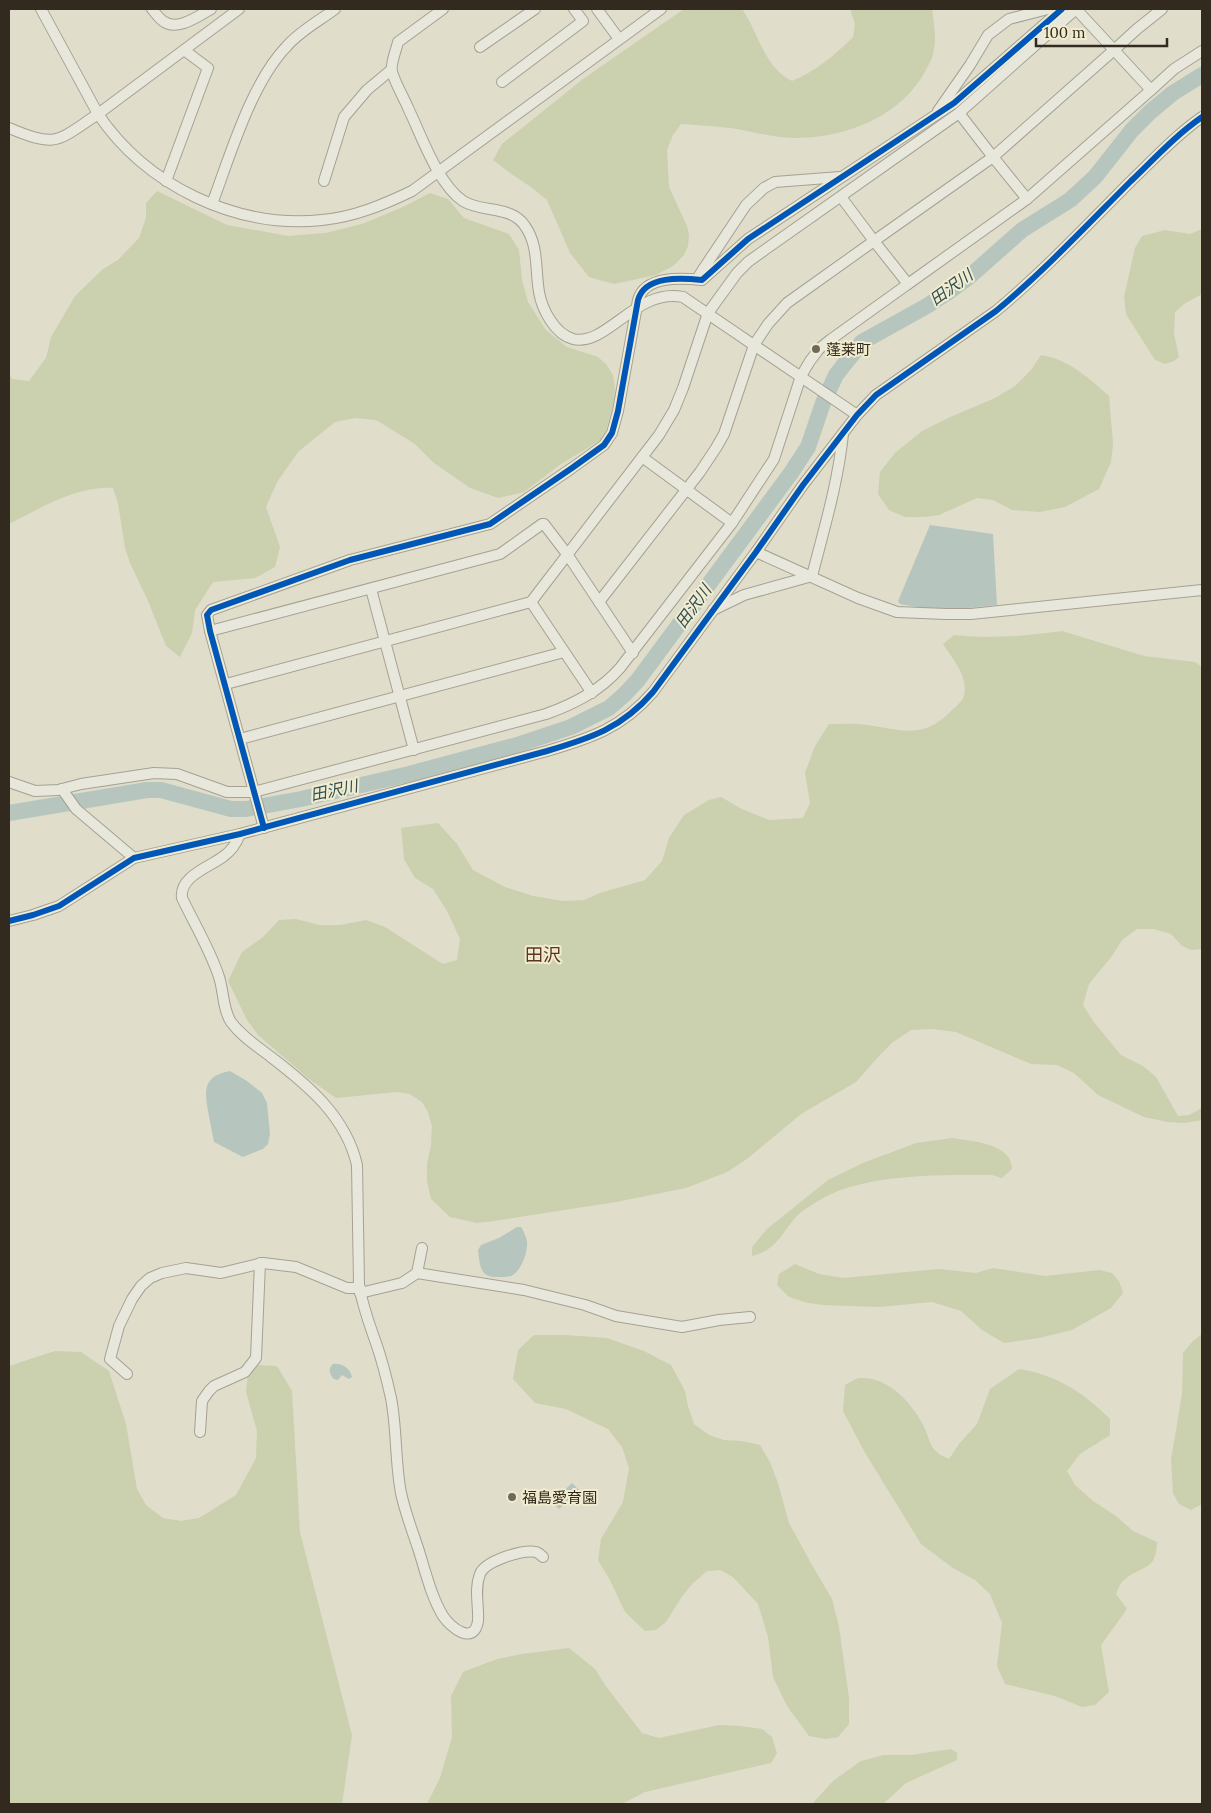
<svg xmlns="http://www.w3.org/2000/svg" width="1211" height="1813" viewBox="0 0 1211 1813" font-family="Lora,'Noto Sans JP',serif">
<style>
.green{fill:#cbd0ae}
.water{fill:#b6c6be}
.lines{fill:none;stroke-linecap:round;stroke-linejoin:round}
.river{stroke:#b6c6be;stroke-width:16}
.minor-casing{stroke:#a5a194;stroke-width:12}
.minor{stroke:#e8e7dc;stroke-width:10}
.cycleway-casing{stroke:#f1ecd0;stroke-width:9}
.cycleway{stroke:#0057b8;stroke-width:6}
.poi-dot{fill:#6f695b;stroke:#f1ecd0;stroke-width:2}
.labels{text-anchor:middle;dominant-baseline:central;stroke-width:4;stroke-linejoin:round;paint-order:stroke}
.poi-label{font-size:15px;fill:#322a1e;stroke:#f1ecd0;text-anchor:start}
.water-label{font-size:16px;font-style:italic;fill:#2e4e51;stroke:#f1ecd0}
.quarter-label{font-size:18px;fill:#5b3521;stroke:#f1ecd0}
</style>
<rect width="100%" height="100%" fill="#e0ddcb"/>
<!-- green -->
<g class="green">
<path d="M684,9H742C759,33 763,66 792,81C816,71 835,55 853,37L855,24L850,9H932C934,24 937,39 933,54C932,59 929,64 927,68C903,116 846,138 795,138C773,138 751,131 730,128C714,126 697,125 681,124L673,135L667,150L669,187L687,226L689,235L688,246L684,255L673,266L656,275L614,284L589,277L570,253L547,200L531,187L510,173L493,160L502,144L583,79Z"/>
<path d="M157,191L227,225L288,236L325,233L362,224L403,207L430,193L448,199L464,218L509,234L519,250L522,280L528,302L546,330L567,347L598,357L606,364L613,375L615,389L614,401L604,438L561,464L524,492L498,498L470,488L434,463L415,444L376,420L356,418L335,422L299,451L277,482L266,507L280,547L275,567L255,578L213,582L195,610L192,633L180,657L166,646L148,601L130,563L125,548L118,503L113,488C76,486 41,508 9,524V375L12,379L29,381L46,358L51,337L75,296L103,269L118,260L139,238L146,218V203Z"/>
<polygon points="1202,229 1202,294 1184,304 1175,312 1174,334 1179,357 1174,361 1165,364 1155,360 1126,314 1124,297 1135,248 1142,236 1165,230 1190,234"/>
<path d="M1041,355C1068,359 1089,378 1109,396L1113,444L1111,462L1099,489L1065,507L1040,512L1012,510L993,500L977,498L939,515L925,517H905L889,510L878,494L880,472L895,453L922,431L948,418L995,398L1015,386L1031,370Z"/>
<path d="M1062,631L1144,656L1195,662L1202,667V949L1191,950L1182,946L1171,934L1154,929H1137L1122,940L1112,956L1089,984L1083,1005L1093,1021L1121,1055L1143,1066L1156,1077L1178,1116L1189,1115L1202,1108V1120L1185,1123L1168,1122L1144,1117L1098,1095L1074,1073L1057,1065L1031,1064L956,1032L932,1029L911,1030L893,1042L879,1056L856,1082L801,1114L747,1159L727,1172L686,1188L616,1202L494,1221L477,1223L450,1217L431,1199L427,1181V1164L431,1145L432,1126L428,1112L422,1102L410,1094L397,1092L336,1098L309,1079L258,1035L247,1020L228,981L242,952L263,937L279,920L296,919L319,925H341L366,920L385,927L443,964L457,960L460,939L447,911L433,889L415,878L404,859L401,828L438,823L457,844L473,870L505,887L533,896L563,901L584,900L600,893L645,880L662,861L669,838L684,815L709,800L721,797L742,809L769,820L803,818L810,803L805,773L815,746L829,724C842,724 856,723 868,725C902,730 923,740 951,711C954,708 959,704 962,700C972,680 953,660 943,644L954,635C990,639 1026,636 1062,631Z"/>
<path d="M952,1138C971,1141 1012,1143 1012,1169L1002,1178L992,1175C942,1175 861,1173 818,1201C810,1206 800,1212 794,1219C780,1236 776,1250 752,1256V1247L767,1229L828,1180L863,1163L916,1143Z"/>
<polygon points="795,1264 819,1274 843,1278 939,1269 976,1273 993,1268 1045,1276 1099,1270 1112,1273 1119,1281 1123,1293 1111,1308 1072,1330 1039,1338 1004,1343 982,1330 961,1311 932,1302 879,1307 823,1305 808,1303 789,1297 777,1285 779,1274"/>
<polygon points="1202,1334 1202,1504 1191,1510 1179,1504 1173,1493 1171,1460 1182,1394 1183,1353 1192,1342"/>
<polygon points="534,1335 566,1335 607,1338 644,1351 671,1365 685,1391 688,1406 694,1424 709,1435 724,1440 742,1441 760,1445 770,1462 778,1483 789,1523 812,1565 832,1599 839,1627 849,1698 849,1724 838,1737 826,1739 809,1736 787,1706 773,1677 768,1637 758,1604 733,1577 720,1570 707,1571 692,1584 681,1598 666,1622 656,1630 645,1631 625,1612 610,1580 598,1560 601,1539 623,1502 629,1468 622,1447 608,1429 566,1409 535,1403 513,1379 518,1350"/>
<polygon points="55,1351 81,1352 109,1371 126,1424 137,1489 146,1505 163,1518 181,1521 199,1518 236,1495 256,1458 257,1431 246,1392 248,1373 257,1365 277,1366 292,1391 300,1532 352,1735 342,1804 9,1804 9,1366"/>
<path d="M1019,1369C1057,1375 1084,1393 1110,1419V1435L1080,1454L1067,1471L1075,1485L1093,1501L1116,1516L1133,1531L1157,1542C1156,1572 1143,1564 1124,1580C1120,1583 1118,1589 1116,1594L1127,1609L1101,1645L1109,1692L1095,1705L1082,1707L1055,1696L1005,1684L997,1666L1002,1623L990,1594L975,1580L953,1568L921,1544L864,1451L843,1411L845,1385C850,1382 855,1379 859,1378C887,1376 910,1401 922,1423C932,1441 927,1450 949,1459L959,1444L977,1424L990,1389Z"/>
<polygon points="569,1648 595,1669 605,1685 642,1733 659,1738 719,1725 741,1726 762,1729 772,1737 777,1753 771,1763 645,1792 622,1804 427,1804 440,1778 452,1737 451,1696 463,1672 497,1659 522,1654"/>
<polygon points="951,1749 957,1753 957,1760 906,1783 883,1804 812,1804 833,1781 861,1761 884,1755 911,1755"/>
</g>
<!-- water -->
<g class="water">
<polygon points="930,525 993,534 997,605 939,611 900,604 898,601"/>
<path d="M230,1071L247,1081L262,1093L267,1103L270,1134L268,1144L263,1149L243,1157L214,1142C212,1132 210,1121 208,1111C204,1089 204,1076 230,1071Z"/>
<path d="M517,1227H521C524,1232 526,1236 527,1242C528,1252 521,1272 511,1276C507,1277 502,1277 499,1277C493,1277 488,1277 484,1273C479,1267 479,1257 478,1250L481,1245L499,1238Z"/>
<path d="M333,1364C342,1363 350,1368 352,1377L349,1379L342,1375L338,1380L334,1379C330,1375 327,1369 333,1364Z"/>
<polygon points="572,1483 579,1490 559,1509 552,1502"/>
</g>
<g class="lines">
<!-- river -->
<polyline class="river" points="9,813 147,790 161,790 231,809 246,809 301,799 409,774 517,745 571,727 609,708 624,695 638,680 791,473 808,447 823,403 836,375 862,342 925,307 947,293 969,277 1022,230 1070,200 1095,177 1132,130 1150,112 1173,93 1202,75"/>
<defs>
<g id="minor">
<polyline points="41,9 98,114 239,9"/>
<path d="M152,9C155,13 159,18 163,21C177,32 198,16 211,9"/>
<path d="M443,9L398,42C396,51 390,64 392,72C396,85 404,98 409,110C422,137 438,184 463,201C482,213 511,205 525,226C539,246 535,269 539,292C542,310 555,334 573,339C607,347 637,287 683,297L857,415"/>
<polyline points="597,9 619,39"/>
<polyline points="1076,9 1114,50 993,157 1027,199 1151,90"/>
<polyline points="1162,9 1137,29 1114,50 1151,90 1174,69 1202,51"/>
<polyline points="480,47 535,9"/>
<polyline points="502,82 583,21 574,9"/>
<polyline points="938,111 970,65 988,35 1009,19 1048,9"/>
<polyline points="959,113 993,157 874,241 908,284 1027,199"/>
<path d="M9,128C57,148 56,142 98,114C146,185 235,229 322,220C354,217 383,205 412,191L661,9"/>
<polyline points="166,181 208,68 184,50"/>
<polyline points="324,181 344,117 367,90 391,70"/>
<path d="M212,204C230,156 251,83 287,46C300,31 319,21 335,9"/>
<polyline points="697,279 704,268 746,205 764,188 775,182 840,177"/>
<polyline points="642,457 732,523"/>
<polyline points="756,552 858,598 897,612 946,614 971,614 1202,590"/>
<polyline points="371,589 414,750"/>
<polyline points="531,602 592,693"/>
<polyline points="599,602 700,472 716,448 724,434 754,345 768,324 787,303 874,241 841,197"/>
<path d="M713,610L744,595L812,576C824,529 838,483 843,434"/>
<polyline points="210,631 500,554 542,524 544,524 567,554 633,653"/>
<polyline points="226,684 531,602 659,435 674,410 683,388 708,313 737,273 748,262 766,249 959,113 1076,9"/>
<polyline points="240,739 564,652"/>
<path d="M9,782L35,791L58,790L81,784L154,773L177,774L227,792H254L546,714C574,704 600,691 620,668L732,523L774,459L801,376L810,361L819,349L830,340L908,284"/>
<polyline points="62,789 76,809 134,858"/>
<path d="M264,828L210,631L207,615L211,610L350,560L490,524L572,468L604,445L612,433L618,411L638,300C645,275 682,278 702,280L748,239L954,103L1062,9"/>
<path d="M240,834C237,842 231,851 224,856C210,867 179,876 182,898C194,923 209,948 218,974C224,989 222,1008 231,1022C242,1037 257,1046 271,1057C309,1086 346,1117 357,1165L359,1284C362,1305 369,1323 376,1343C382,1360 387,1380 391,1398C397,1429 395,1462 401,1493C405,1512 412,1530 418,1548C425,1570 431,1596 443,1616C451,1628 474,1646 478,1621C479,1606 474,1589 480,1574C485,1561 523,1549 536,1552C539,1553 541,1555 543,1557"/>
<path d="M9,921L33,915L59,906L134,858L240,834L547,751C591,738 622,728 653,692L756,552L803,485L857,415L876,395L996,311C1044,271 1087,225 1131,181C1154,159 1176,135 1202,117"/>
<polyline points="417,1273 524,1290 585,1305 616,1316 682,1327 719,1320 750,1317"/>
<polyline points="360,1293 402,1283 417,1273 422,1248"/>
<polyline points="127,1374 110,1359 119,1326 132,1299 141,1286 150,1278 162,1273 186,1268 221,1273 263,1263 296,1267 347,1288 360,1288"/>
<polyline points="200,1432 202,1401 209,1391 214,1386 245,1372 256,1358 260,1263"/>
</g>
</defs>
<!-- minor casing -->
<use href="#minor" class="minor-casing"/>
<!-- minor -->
<use href="#minor" class="minor"/>
<defs>
<g id="cycleway">
<path d="M264,828L210,631L207,615L211,610L350,560L490,524L572,468L604,445L612,433L618,411L638,300C645,275 682,278 702,280L748,239L954,103L1062,9"/>
<path d="M9,921L33,915L59,906L134,858L240,834L547,751C591,738 622,728 653,692L756,552L803,485L857,415L876,395L996,311C1044,271 1087,225 1131,181C1154,159 1176,135 1202,117"/>
</g>
</defs>
<!-- cycleway casing -->
<use href="#cycleway" class="cycleway-casing"/>
<!-- cycleway -->
<use href="#cycleway" class="cycleway"/>
</g>
<!-- markers -->
<g class="poi-dot">
<circle cx="816" cy="349" r="5"/>
<circle cx="512" cy="1497" r="5"/>
</g>
<g class="labels">
<!-- poi labels -->
<g class="poi-label">
<text x="826" y="349">蓬莱町</text>
<text x="522" y="1497">福島愛育園</text>
</g>
<!-- water labels -->
<g class="water-label">
<text transform="translate(951 287) rotate(-36)">田沢川</text>
<text transform="translate(693 606) rotate(-54)">田沢川</text>
<text transform="translate(334 790) rotate(-12)">田沢川</text>
</g>
<!-- quarter labels -->
<g class="quarter-label">
<text x="543" y="954">田沢</text>
</g>
</g>
<!-- border -->
<rect width="1211" height="1813" fill="none" stroke="#322a1e" stroke-width="20"/>
<!-- scale -->
<path d="M1036 38v8h131v-8" fill="none" stroke="#322a1e" stroke-width="2.5"/>
<text x="1044" y="38" font-size="15" fill="#322a1e" stroke="#f1ecd0" stroke-width="4" paint-order="stroke">100 m</text>
</svg>
